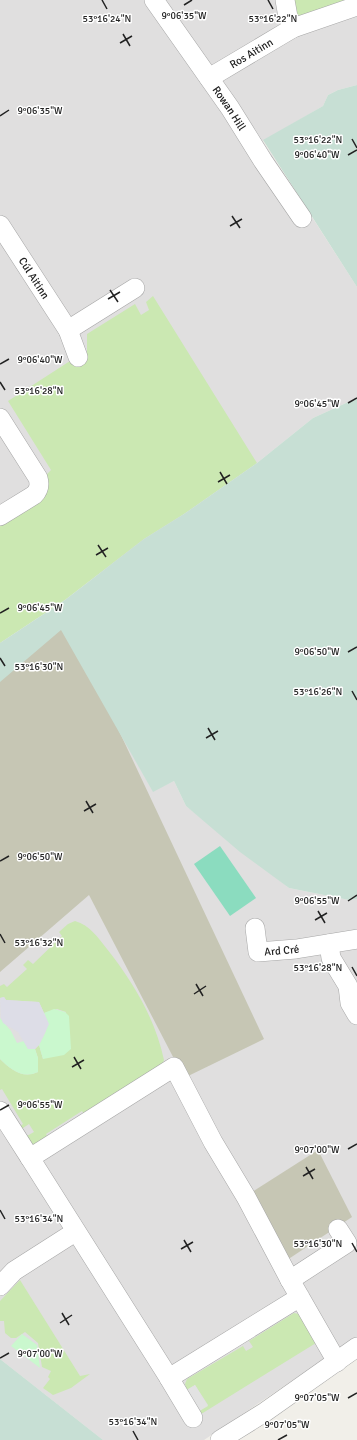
<svg xmlns="http://www.w3.org/2000/svg" width="357" height="1440" viewBox="0 0 357 1440" font-family="Signika,sans-serif">
<style>
.residential{fill:#e0dfdf}
.construction{fill:#c6c6b4}
.grass{fill:#cbe8b2}
.wetland{fill:#c7dfd4}
.park{fill:#caf8ce}
.pitch{fill:#8bdcbf}
.parking{fill:#e2e2e2}
.plaza{fill:#dddde7}
.lines{fill:none;stroke-linecap:round;stroke-linejoin:round}
.minor-casing{stroke:#a6a6a6;stroke-width:20}
.minor{stroke:#fff;stroke-width:19}
.ticks{fill:none;stroke:#222;stroke-width:1.5}
.labels{text-anchor:middle;dominant-baseline:central;stroke-width:3;stroke-linejoin:round;paint-order:stroke}
.street-label{font-size:11px;fill:#222;stroke:#fff}
.ticks-label{font-size:10px;text-anchor:middle;fill:#222;stroke:#fff;stroke-width:3;stroke-linejoin:round;paint-order:stroke}
</style>
<rect width="100%" height="100%" fill="#f1efe9"/>
<!-- residential -->
<g class="residential">
<polygon points="0,0 357,0 357,85 338,90 328,95 323,106 263,141 357,287 357,398 313,418 257,463 0,643"/>
<polygon points="61,629 153,791 174,781 186,806 289,888 349,900 357,899 357,1337 204,1440 103,1440 0,1359 0,682"/>
</g>
<!-- construction -->
<g class="construction">
<polygon points="64,614 264,1039 184,1078 89,895 0,972 0,655"/>
<polygon points="318,1150 352,1217 287,1260 252,1192"/>
</g>
<!-- grass -->
<g class="grass">
<polygon points="291,0 344,0 342,2 301,16 295,13"/>
<polygon points="153,296 257,463 184,514 144,539 65,600 0,643 0,523 51,470 8,401 70,361 74,365 87,359 87,334 135,304 141,315 149,310 146,302"/>
<path d="M75,921C90,925 98,938 107,949C133,982 155,1018 164,1060L163,1063L85,1116L82,1111L46,1134L49,1139L38,1145H31L25,1137L34,1132L29,1124L20,1130L18,1127L23,1124L2,1089L0,1090V1059C11,1070 23,1079 38,1072V1058L35,1049L39,1045L43,1059L66,1012L57,1009L44,1013L39,1002L6,1000L4,997L0,998V986L4,984L7,987L27,969L23,965L28,960L33,964L62,936L59,932L68,924Z"/>
<polygon points="20,1280 80,1376 90,1374 71,1388 53,1395 43,1388 50,1379 48,1377 51,1371 42,1367 38,1343 25,1332 16,1338 11,1338 5,1333 4,1321 0,1321 0,1301"/>
<polygon points="294,1313 299,1314 316,1343 198,1416 196,1413 208,1405 195,1385 187,1390 185,1384 187,1379 243,1346 246,1351 253,1347 249,1341"/>
</g>
<!-- wetland -->
<g class="wetland">
<polygon points="357,85 357,287 263,140 323,106 328,95 338,90"/>
<polygon points="357,398 357,899 349,900 289,888 240,852 186,806 174,781 153,792 61,630 0,682 0,643 65,600 144,539 184,514 257,463 313,418"/>
<polygon points="0,1359 103,1440 0,1440"/>
</g>
<!-- park -->
<g class="park">
<path d="M54,1009L65,1012L69,1016L71,1049L64,1055L43,1059L39,1045C45,1034 51,1025 44,1013Z"/>
<path d="M0,1018L11,1031L17,1043L24,1041L28,1049H35L38,1058V1072C23,1079 11,1070 0,1059Z"/>
<polygon points="22,1334 37,1345 40,1368 11,1346"/>
</g>
<!-- pitch -->
<polygon class="pitch" points="220,846 256,898 230,916 194,864"/>
<!-- parking -->
<polygon class="parking" points="195,1385 208,1406 196,1413 183,1392"/>
<!-- plaza -->
<polygon class="plaza" points="4,997 6,1000 39,1002 49,1024 39,1045 35,1049 28,1049 18,1032 3,1023 1,1018 0,998"/>
<g class="lines">
<defs>
<g id="minor">
<path id="s1" d="M154,0L230,108L263,161L302,218"/>
<polyline points="285,0 288,17 293,28"/>
<path id="s2" d="M209,78L293,28L357,6"/>
<path id="s3" d="M0,225L68,330L78,357"/>
<polyline points="68,330 135,288"/>
<path d="M0,418L38,478C40,485 39,490 34,495L0,516"/>
<path id="s4" d="M255,928L258,952L296,949L357,939"/>
<polyline points="329,944 331,958 348,986 350,1003 357,1015"/>
<polyline points="0,1111 30,1158"/>
<polyline points="290,1280 347,1243 338,1229"/>
<polyline points="0,1286 14,1271 75,1232"/>
<polyline points="300,1297 169,1378 30,1158 174,1067 213,1142 246,1197 290,1280 337,1362"/>
<polyline points="169,1378 193,1418"/>
<polyline points="220,1440 265,1412 357,1347"/>
</g>
</defs>
<!-- minor casing -->
<use href="#minor" class="minor-casing"/>
<!-- minor -->
<use href="#minor" class="minor"/>
</g>
<!-- ticks -->
<path class="ticks" d="M102,0L107,9M268,0L273,9M184,5L192,0M123,34L130,46M120,43L132,36M0,116L9,110M352,139L357,148M348,155L357,150M232,216L240,228M230,226L242,219M110,290L118,302M108,299L120,292M0,364L9,359M0,382L5,390M348,403L357,398M220,472L227,484M218,482L230,475M98,545L106,557M96,555L108,548M0,613L9,608M348,652L357,647M0,658L5,666M352,691L357,700M208,728L215,740M206,738L218,731M86,801L93,813M84,811L96,804M0,861L9,856M348,901L357,895M318,911L325,923M315,920L327,913M0,934L5,943M352,967L357,976M196,984L203,996M194,994L206,986M74,1057L81,1069M72,1067L84,1060M0,1110L9,1105M348,1149L357,1144M306,1167L313,1179M303,1176L315,1169M0,1210L5,1219M184,1240L191,1252M352,1243L357,1252M181,1249L193,1242M62,1313L69,1325M60,1323L72,1315M0,1358L9,1353M348,1398L357,1393M133,1431L138,1440M278,1440L287,1435"/>
<g class="labels">
<!-- street labels -->
<g class="street-label">
<text stroke="none"><textPath href="#s2" startOffset="49">Ros Aitinn</textPath></text>
<text stroke="none"><textPath href="#s1" startOffset="132">Rowan Hill</textPath></text>
<text stroke="none"><textPath href="#s3" startOffset="63">Cúl Aitinn</textPath></text>
<text stroke="none"><textPath href="#s4" startOffset="48">Ard Cré</textPath></text>
</g>
</g>
<g class="ticks-label">
<text x="184" y="19">9°06'35"W</text>
<text x="273" y="22">53°16'22"N</text>
<text x="107" y="22">53°16'24"N</text>
<text x="40" y="114">9°06'35"W</text>
<text x="318" y="143">53°16'22"N</text>
<text x="317" y="158">9°06'40"W</text>
<text x="40" y="363">9°06'40"W</text>
<text x="39" y="394">53°16'28"N</text>
<text x="317" y="407">9°06'45"W</text>
<text x="40" y="611">9°06'45"W</text>
<text x="317" y="655">9°06'50"W</text>
<text x="39" y="670">53°16'30"N</text>
<text x="318" y="695">53°16'26"N</text>
<text x="40" y="860">9°06'50"W</text>
<text x="317" y="904">9°06'55"W</text>
<text x="39" y="946">53°16'32"N</text>
<text x="318" y="971">53°16'28"N</text>
<text x="40" y="1108">9°06'55"W</text>
<text x="317" y="1153">9°07'00"W</text>
<text x="39" y="1222">53°16'34"N</text>
<text x="318" y="1247">53°16'30"N</text>
<text x="40" y="1357">9°07'00"W</text>
<text x="317" y="1401">9°07'05"W</text>
<text x="133" y="1425">53°16'34"N</text>
<text x="287" y="1428">9°07'05"W</text>
</g>
</svg>
